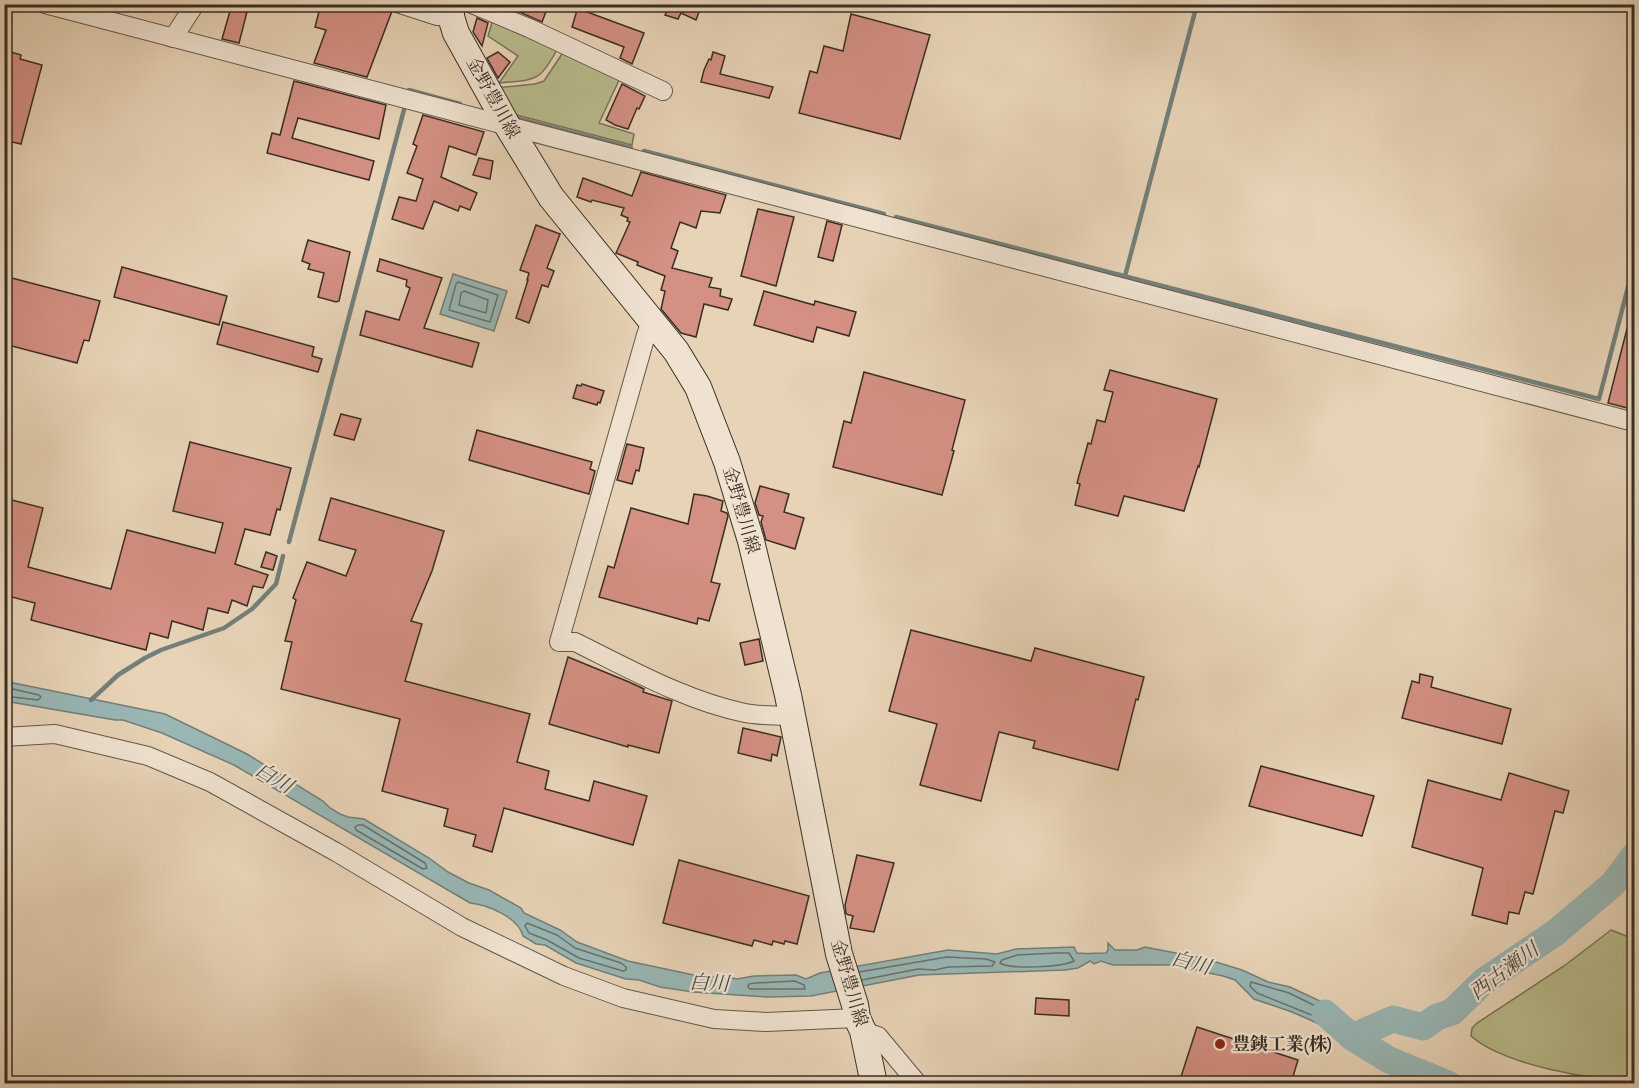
<svg xmlns="http://www.w3.org/2000/svg" width="1639" height="1088" viewBox="0 0 1639 1088" font-family="'IM FELL Double Pica','Noto Serif JP',serif">
<style>
.green{fill:#b8bb8c;stroke:#787458;stroke-width:1.5}
.water{fill:#98b7b5;stroke:#72807b;stroke-width:1.5}
.lines{fill:none;stroke-linecap:round;stroke-linejoin:round}
.shore{stroke:#68726d;stroke-width:1.5}
.stream{stroke:#72807b;stroke-width:4.5}
.river{stroke:#98b7b5;stroke-width:27}
.building{fill:#d49083;stroke:#392e25;stroke-width:1.5}
.minor-casing{stroke:#645749;stroke-width:20}
.secondary-casing{stroke:#392e25;stroke-width:28}
.minor{stroke:#efe2d0;stroke-width:18}
.secondary{stroke:#efe2d0;stroke-width:26}
.poi-dot{fill:#8f2418;stroke:#efe2d0;stroke-width:2}
.labels{text-anchor:middle;dominant-baseline:central;stroke-width:4.5;stroke-linejoin:round;paint-order:stroke}
.street-label{font-size:18px;fill:#392e25;stroke:#efe2d0}
.poi-label{font-size:18px;font-weight:bold;fill:#392e25;stroke:#efe2d0;text-anchor:start}
.water-label{font-size:20px;font-style:italic;fill:#4c4942;stroke:#efe2d0}
</style>
<rect width="100%" height="100%" fill="#e7d3b6"/>
<filter id="stains"><feTurbulence type="fractalNoise" baseFrequency=".00333" numOctaves="4"/><feColorMatrix values="0 0 0 0 .2 0 0 0 0 .09 0 0 0 0 .02 0 0 0 .5 -.17"/></filter>
<radialGradient id="worn" r=".72"><stop offset=".6" stop-color="#630" stop-opacity="0"/><stop offset="1" stop-color="#630" stop-opacity=".3"/></radialGradient>
<!-- green -->
<g class="green">
<path d="M493,19L558,48C539,83 537,79 499,83L518,56L488,36Z"/>
<polygon points="564,51 621,76 599,123 634,134 632,145 509,113 495,88 535,84 544,81"/>
<path d="M1611,930L1634,939V1081C1591,1080 1504,1065 1471,1036L1472,1028L1477,1023L1564,966Z"/>
</g>
<!-- water -->
<g class="water">
<polygon points="453,274 507,291 494,331 440,314"/>
<path d="M4,681L165,714L247,754L323,801L330,808L340,814L348,817L364,819L429,858L448,872L469,883L489,890L521,908L524,913L560,930L577,942L628,961L703,977H726L737,979L754,976L796,975L806,979L820,973L948,950L997,954L1016,949L1074,947L1077,953C1086,954 1096,953 1106,953L1108,950V943L1115,950H1137L1145,947L1206,959L1242,970L1268,982L1290,987L1337,1009L1351,1028L1354,1044L1344,1036L1333,1030L1292,1012L1254,999L1235,980L1223,976L1172,965H1113L1101,961L1094,964L1090,961L1078,968L1065,970L919,975L811,996L766,997L693,992L660,987L639,980L626,979L576,963L545,945L536,944L523,936C518,917 488,905 470,903L234,765L162,733L123,720H115L5,701Z"/>
</g>
<g class="lines">
<!-- shore -->
<g class="shore">
<polygon points="458,282 498,295 490,322 449,310 456,284"/>
<polygon points="464,291 488,300 486,313 459,305 461,293"/>
<polyline points="4,687 39,695 41,697 38,700 4,696"/>
<polygon points="358,825 363,825 425,863 427,868 423,869 356,830 355,827"/>
<polygon points="527,923 557,935 575,948 621,963 626,967 626,970 623,971 579,958 547,940 529,933 525,926"/>
<path d="M1057,953H1069L1074,961C1062,967 1011,970 1000,963L1002,960L1017,955Z"/>
<polyline points="859,972 947,957 986,959 995,962 992,966 948,967 935,970 918,969 862,980"/>
<polygon points="795,981 804,985 805,989 750,989 748,987 749,984 755,983"/>
<polygon points="1251,982 1289,993 1332,1014 1337,1023 1334,1024 1257,993 1250,986"/>
</g>
<!-- stream -->
<g class="stream">
<polyline points="409,93 409,90 460,104"/>
<polyline points="515,118 631,148"/>
<polyline points="644,151 884,214"/>
<polyline points="896,217 1599,399 1634,264"/>
<polyline points="1125,276 1197,4"/>
<polyline points="289,542 405,106"/>
<polyline points="91,700 118,675 145,658 161,650 224,628 252,609 276,584 283,556"/>
</g>
<!-- river -->
<g class="river">
<polyline points="1325,1013 1352,1037 1389,1060 1448,1084"/>
<polyline points="1352,1037 1393,1019 1423,1027 1437,1017 1452,1012 1484,981 1555,933 1613,884 1634,856"/>
</g>
</g>
<!-- building -->
<g class="building">
<polygon points="232,4 249,4 239,43 222,39"/>
<polygon points="321,4 381,4 389,7 392,11 367,77 314,63 326,30 315,27"/>
<polygon points="502,4 547,4 547,9 542,22"/>
<polygon points="663,4 702,4 696,20 681,13 678,19 665,15 669,7"/>
<polygon points="579,9 644,33 632,64 620,58 624,47 572,27 577,10"/>
<polygon points="851,14 930,35 900,139 799,113 810,71 817,73 824,46 843,51"/>
<polygon points="477,18 488,23 482,46 473,32"/>
<polygon points="4,50 21,55 20,59 42,65 21,144 4,140"/>
<polygon points="498,52 510,62 498,78 487,58"/>
<polygon points="713,52 725,56 720,74 773,87 769,98 701,82 704,70 709,59 711,60"/>
<polygon points="294,81 386,105 379,139 298,118 292,138 374,161 369,180 267,153 272,133 280,135"/>
<polygon points="622,84 645,96 639,109 637,108 628,129 615,125 606,120"/>
<polygon points="423,115 484,132 476,155 449,146 441,177 477,193 470,210 460,206 458,211 434,201 423,229 392,219 399,197 416,201 423,179 407,173 417,146 413,144"/>
<polygon points="479,158 493,161 490,179 473,175"/>
<polygon points="641,172 726,195 720,213 701,211 696,228 680,222 671,248 678,251 672,268 712,278 709,287 721,289 720,296 732,299 728,310 704,304 696,337 681,333 661,309 665,291 661,290 665,276 637,265 638,262 616,253 630,222 627,221 628,218 621,215 624,208 592,200 591,202 577,197 583,178 632,196"/>
<polygon points="758,209 794,217 776,286 741,276"/>
<polygon points="827,221 842,225 833,261 818,257"/>
<polygon points="536,225 560,234 547,268 554,271 548,287 542,285 529,323 516,318 528,280 527,280 529,273 520,270"/>
<polygon points="308,240 350,252 339,301 336,302 318,297 324,273 308,269 310,264 302,261"/>
<polygon points="380,259 442,278 424,328 479,343 472,367 360,335 366,311 399,320 410,288 406,286 407,280 377,271"/>
<polygon points="122,267 227,296 219,325 114,297"/>
<polygon points="4,276 100,301 89,341 84,340 77,363 4,344"/>
<polygon points="764,291 814,305 815,301 856,312 849,336 817,327 813,342 754,325"/>
<polygon points="1630,317 1635,317 1635,410 1608,403"/>
<polygon points="223,322 314,347 312,356 322,359 318,372 217,344"/>
<polygon points="1110,370 1217,399 1199,467 1198,466 1184,511 1124,496 1118,516 1075,505 1080,484 1077,483 1088,443 1091,444 1097,420 1105,422 1113,392 1104,390"/>
<polygon points="864,372 965,400 952,450 954,451 942,495 833,467 844,421 851,423"/>
<polygon points="582,384 604,391 600,403 598,402 597,405 573,398 577,385 581,386"/>
<polygon points="341,414 361,419 354,440 334,435"/>
<polygon points="477,430 592,462 590,469 595,471 589,494 469,460"/>
<polygon points="190,442 291,468 280,510 277,509 270,535 245,529 235,564 268,575 263,588 253,586 247,606 232,600 228,613 208,608 203,630 172,621 168,638 150,633 146,650 31,620 35,603 4,595 4,498 43,508 28,567 111,589 127,530 215,553 223,523 173,511"/>
<polygon points="627,444 644,448 639,471 636,470 632,484 617,480"/>
<polygon points="760,486 789,494 784,512 804,518 795,549 766,540 761,522 763,516 759,515 755,503"/>
<polygon points="694,494 707,496 723,501 721,511 727,513 728,516 711,582 720,584 709,621 698,618 697,624 599,597 608,566 614,568 631,508 688,524"/>
<polygon points="331,498 444,531 432,571 411,621 422,624 405,681 530,714 517,762 549,771 545,789 589,801 594,781 647,796 633,845 504,808 492,852 473,846 476,835 444,826 448,809 382,791 400,719 281,689 292,642 285,641 296,600 293,598 307,562 346,576 356,550 319,540"/>
<polygon points="266,552 277,556 273,570 261,567"/>
<polygon points="911,630 1031,661 1035,648 1144,677 1138,700 1136,699 1118,770 1033,748 1035,741 999,732 981,801 920,785 937,724 889,711"/>
<polygon points="759,639 763,661 745,665 740,643"/>
<polygon points="568,657 629,682 644,689 643,692 672,701 659,753 628,745 628,747 549,724"/>
<polygon points="1420,674 1433,677 1431,687 1511,709 1502,744 1402,718 1412,681 1419,683"/>
<polygon points="743,728 781,737 777,756 772,754 771,761 738,753"/>
<polygon points="1261,766 1374,796 1362,836 1249,806"/>
<polygon points="1509,773 1569,791 1563,813 1555,811 1533,894 1525,892 1519,914 1509,912 1507,924 1472,915 1483,868 1412,847 1428,780 1501,800"/>
<polygon points="857,855 894,863 874,932 850,928 853,916 846,914 845,905"/>
<polygon points="679,860 809,896 797,944 785,941 784,944 773,941 772,945 754,940 752,946 663,923"/>
<polygon points="1036,998 1069,1000 1069,1016 1035,1014"/>
<polygon points="1197,1027 1298,1060 1291,1083 1179,1083"/>
</g>
<g class="lines">
<defs>
<g id="minor">
<polyline points="45,4 1634,422"/>
<polyline points="400,4 437,16 451,17"/>
<polyline points="472,4 529,28 663,91"/>
<polyline points="173,38 195,4"/>
<path d="M651,321L646,335L559,642H575C628,668 686,701 745,713C759,716 775,715 790,716"/>
<polyline points="4,737 55,734 148,756 210,782 336,852 462,927 564,976 623,998 714,1019 766,1022 857,1018"/>
<polyline points="863,1031 878,1036 918,1084"/>
</g>
<polyline id="secondary" points="451,4 451,17 456,33 507,125 551,197 676,351 698,387 727,462 751,541 788,695 839,954 855,1005 857,1018 863,1031 874,1084"/>
</defs>
<!-- minor casing -->
<use href="#minor" class="minor-casing"/>
<!-- secondary casing -->
<use href="#secondary" class="secondary-casing"/>
<!-- minor -->
<use href="#minor" class="minor"/>
<!-- secondary -->
<use href="#secondary" class="secondary"/>
</g>
<!-- markers -->
<circle class="poi-dot" cx="1220" cy="1044" r="6"/>
<g class="labels">
<!-- street labels -->
<g class="street-label">
<text transform="translate(493 98) rotate(61)">金野豊川線</text>
<text transform="translate(741 510) rotate(74)">金野豊川線</text>
<text transform="translate(849 983) rotate(74)">金野豊川線</text>
</g>
<!-- poi labels -->
<g class="poi-label">
<text x="1232" y="1044">豊銕工業(株)</text>
</g>
<!-- water labels -->
<g class="water-label">
<text transform="translate(274 778) rotate(31)">白川</text>
<text transform="translate(1191 963) rotate(15)">白川</text>
<text transform="translate(1504 971) rotate(-37)">西古瀬川</text>
<text transform="translate(709 983) rotate(3)">白川</text>
</g>
</g>
<!-- margin -->
<rect width="1639" height="1088" fill="none" stroke="#e7d3b6" stroke-width="24"/>
<rect x="6" y="6" width="1627" height="1076" fill="none" stroke="#392e25" stroke-width="3"/>
<rect x="12" y="12" width="1615" height="1064" fill="none" stroke="#392e25" stroke-width="1.5"/>
<rect width="100%" height="100%" filter="url(#stains)"/>
<rect width="100%" height="100%" fill="url(#worn)"/>
</svg>
